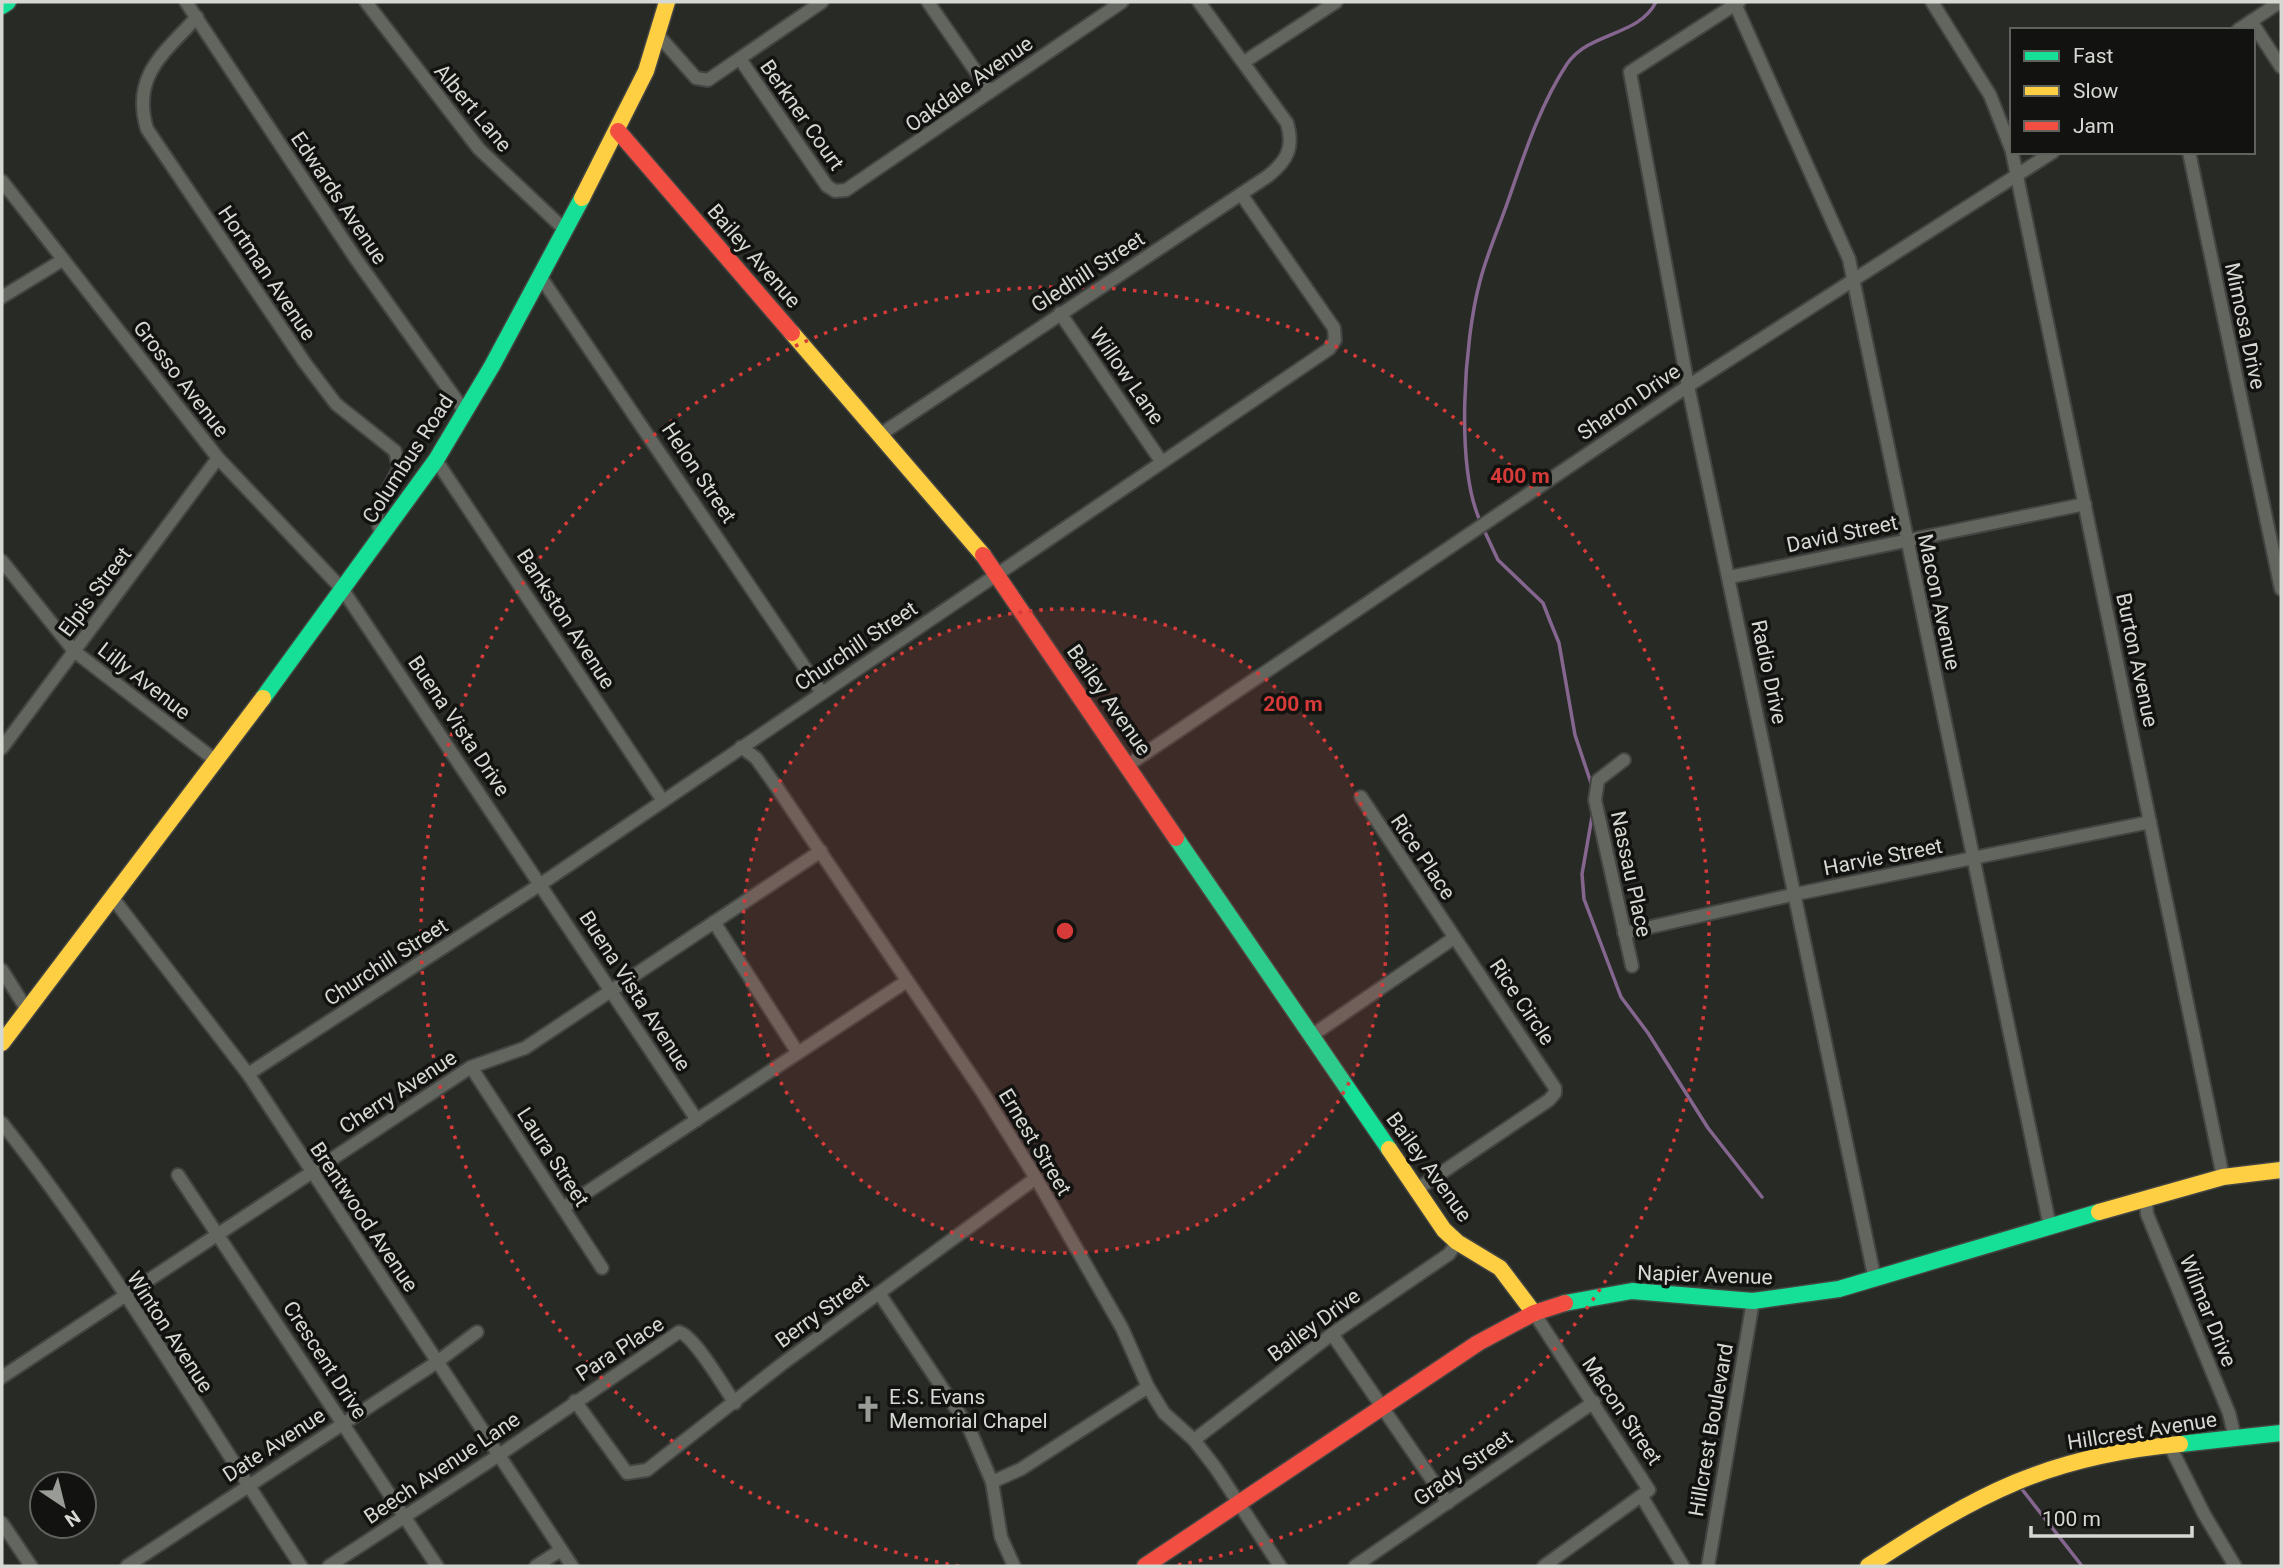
<svg xmlns="http://www.w3.org/2000/svg" width="2283" height="1568" viewBox="0 0 2283 1568" font-family="Roboto,sans-serif">
<style>
.lines{fill:none;stroke-linecap:round;stroke-linejoin:round}
.stream{stroke:#85668f;stroke-width:3.5}
.street-casing{stroke:#444542;stroke-width:16}
.fast-casing{stroke:#444542;stroke-width:19}
.slow-casing{stroke:#444542;stroke-width:19}
.jam-casing{stroke:#444542;stroke-width:19}
.street{stroke:#63665f;stroke-width:12}
.fast{stroke:#16e098;stroke-width:16}
.slow{stroke:#ffcf43;stroke-width:16}
.jam{stroke:#f24e42;stroke-width:16}
.ring{fill:none;stroke:#d63a39;stroke-width:3.5;stroke-dasharray:3.5 7}
.labels{text-anchor:middle;dominant-baseline:central;stroke-width:7;stroke-linejoin:round;paint-order:stroke}
.street-label{font-size:21px;fill:#d6d9d3;stroke:#121310}
.poi-label{font-size:21px;fill:#d6d9d3;stroke:#121310;text-anchor:start}
.centre{fill:#d63a39;stroke:#121310;stroke-width:3.5}
.ring-label{font-size:21px;text-anchor:middle;font-weight:bold;fill:#d63a39;stroke:#121310;stroke-width:7;stroke-linejoin:round;paint-order:stroke}
</style>
<rect width="100%" height="100%" fill="#282a25"/>
<g class="lines">
<!-- stream -->
<g class="stream">
<path d="M1481,523C1455,468 1464,340 1480,281C1487,254 1499,227 1508,201C1524,155 1540,105 1567,64C1590,31 1638,37 1656,2"/>
<polyline points="1484,530 1498,560 1543,603 1550,621 1559,643 1575,735 1592,786"/>
<polyline points="1593,811 1582,874 1584,899 1621,997 1648,1033 1708,1128 1762,1197"/>
<polyline points="2021,1488 2082,1566"/>
</g>
<defs>
<g id="street">
<polyline points="186,2 356,259 465,412"/>
<polyline points="366,2 479,149 564,229"/>
<polyline points="928,2 990,92"/>
<polyline points="1739,2 1630,72 1688,386 1875,1280"/>
<polyline points="1932,2 1990,95 2012,151"/>
<polyline points="1735,4 1849,259 2050,1227"/>
<path d="M197,17C164,53 131,76 147,129L305,363L336,404L395,451L399,468L376,514L382,538"/>
<polyline points="2251,21 2281,67"/>
<polyline points="2238,30 2280,2"/>
<polyline points="658,35 696,78 708,80 822,2"/>
<polyline points="740,59 827,186 835,191 846,190 1122,2"/>
<polyline points="1244,62 1336,2"/>
<polyline points="2012,152 2223,1177"/>
<polyline points="2189,152 2281,589"/>
<polyline points="2,181 218,458 343,590 697,1120"/>
<polyline points="540,276 822,693"/>
<polyline points="2,297 61,261"/>
<polyline points="1060,313 1161,461"/>
<path d="M881,434L1268,176C1288,160 1294,147 1287,123L1199,2"/>
<polyline points="436,460 663,801"/>
<polyline points="2,561 74,651 215,760"/>
<polyline points="1730,577 2085,504"/>
<polyline points="741,747 756,758 778,789 983,1093 1036,1178 1122,1328 1148,1387 1164,1413 1194,1440 1215,1467 1280,1566"/>
<polyline points="2,748 218,458"/>
<polyline points="1624,760 1598,780 1595,800 1632,966"/>
<polyline points="1128,765 1688,386 2053,152"/>
<polyline points="1361,797 1555,1088 1555,1093 1549,1100 1416,1190"/>
<polyline points="112,897 248,1074 572,1566"/>
<polyline points="714,922 798,1053"/>
<polyline points="1624,933 1796,894 2150,822"/>
<polyline points="2,970 27,1010"/>
<polyline points="1311,1036 1454,938"/>
<polyline points="471,1067 602,1268"/>
<polyline points="248,1074 541,884 1329,349 1335,340 1334,328 1241,194"/>
<path d="M2,1123C112,1262 203,1418 301,1566"/>
<polyline points="178,1175 437,1566"/>
<polyline points="2146,1198 2147,1214 2229,1413 2235,1438"/>
<polyline points="563,1208 907,981"/>
<polyline points="879,1293 969,1428 992,1482 1001,1537 1014,1566"/>
<polyline points="1534,1313 1649,1490 1544,1566"/>
<polyline points="1332,1334 1448,1503"/>
<polyline points="2,1377 471,1067 525,1048 821,851"/>
<polyline points="575,1401 627,1473 647,1470 782,1364 1036,1178"/>
<polyline points="1194,1440 1332,1334 1449,1254 1457,1242"/>
<polyline points="2170,1446 2204,1514 2235,1566"/>
<polyline points="992,1482 1021,1469 1148,1387"/>
<polyline points="1642,1497 1683,1566"/>
<polyline points="2,1523 31,1566"/>
<polyline points="127,1566 437,1362 477,1332"/>
<path d="M329,1566L499,1455L679,1332C695,1336 724,1388 735,1403"/>
<polyline points="536,1566 561,1550"/>
<polyline points="1355,1566 1594,1402"/>
<polyline points="1708,1566 1753,1301"/>
</g>
<g id="fast">
<polyline points="2,6 8,2"/>
<polyline points="263,698 436,460 492,366 582,198"/>
<polyline points="1176,838 1389,1149"/>
<polyline points="1565,1303 1632,1291 1753,1301 1839,1289 2099,1212"/>
<polyline points="2180,1444 2281,1433"/>
</g>
<g id="slow">
<polyline points="582,198 646,71 667,2"/>
<polyline points="792,333 983,555"/>
<polyline points="2,1043 263,698"/>
<polyline points="1389,1149 1444,1230 1457,1242 1500,1268 1534,1313"/>
<polyline points="2099,1212 2223,1177 2281,1170"/>
<path d="M1868,1566C1978,1494 2047,1456 2180,1444"/>
</g>
<g id="jam">
<polyline points="618,131 792,333"/>
<polyline points="983,555 1176,838"/>
<polyline points="1145,1566 1478,1343 1534,1313 1565,1303"/>
</g>
</defs>
<!-- street casing -->
<use href="#street" class="street-casing"/>
<!-- fast casing -->
<use href="#fast" class="fast-casing"/>
<!-- slow casing -->
<use href="#slow" class="slow-casing"/>
<!-- jam casing -->
<use href="#jam" class="jam-casing"/>
<!-- street -->
<use href="#street" class="street"/>
<!-- fast -->
<use href="#fast" class="fast"/>
<!-- slow -->
<use href="#slow" class="slow"/>
<!-- jam -->
<use href="#jam" class="jam"/>
</g>
<!-- distance rings -->
<circle cx="1065" cy="931" r="322" fill="#d63a39" fill-opacity=".12"/>
<g class="ring">
<circle cx="1065" cy="931" r="322"/>
<path d="M959 1566A644 644 0 1 1 1171 1566"/>
</g>
<!-- icons -->
<defs>
<symbol id="church-bare" viewBox="-9 -9 18 18"><path d="M-1.2-6h2.4v3.5h3.3v2.4h-3.3V6h-2.4V-.1h-3.3v-2.4h3.3Z" fill="#999c96" stroke="#121310" stroke-width="2.5" paint-order="stroke"/></symbol>
</defs>
<g fill-rule="evenodd">
<use href="#church-bare" x="849" y="1390" width="38" height="38"/>
</g>
<g class="labels">
<!-- street labels -->
<g class="street-label">
<text transform="translate(969 84) rotate(-35)">Oakdale Avenue</text>
<text transform="translate(473 108) rotate(50)">Albert Lane</text>
<text transform="translate(802 115) rotate(55)">Berkner Court</text>
<text transform="translate(339 198) rotate(56)">Edwards Avenue</text>
<text transform="translate(754 256) rotate(49)">Bailey Avenue</text>
<text transform="translate(1088 272) rotate(-33)">Gledhill Street</text>
<text transform="translate(267 273) rotate(56)">Hortman Avenue</text>
<text transform="translate(2245 326) rotate(78)">Mimosa Drive</text>
<text transform="translate(1127 376) rotate(55)">Willow Lane</text>
<text transform="translate(181 379) rotate(52)">Grosso Avenue</text>
<text transform="translate(1629 402) rotate(-34)">Sharon Drive</text>
<text transform="translate(408 459) rotate(-57)">Columbus Road</text>
<text transform="translate(699 473) rotate(56)">Helon Street</text>
<text transform="translate(1842 534) rotate(-12)">David Street</text>
<text transform="translate(95 592) rotate(-53)">Elpis Street</text>
<text transform="translate(1939 602) rotate(78)">Macon Avenue</text>
<text transform="translate(566 619) rotate(57)">Bankston Avenue</text>
<text transform="translate(856 646) rotate(-34)">Churchill Street</text>
<text transform="translate(2137 660) rotate(78)">Burton Avenue</text>
<text transform="translate(1769 672) rotate(78)">Radio Drive</text>
<text transform="translate(144 681) rotate(38)">Lilly Avenue</text>
<text transform="translate(1109 700) rotate(55)">Bailey Avenue</text>
<text transform="translate(459 726) rotate(56)">Buena Vista Drive</text>
<text transform="translate(1423 857) rotate(56)">Rice Place</text>
<text transform="translate(1883 857) rotate(-11)">Harvie Street</text>
<text transform="translate(1631 874) rotate(78)">Nassau Place</text>
<text transform="translate(386 962) rotate(-33)">Churchill Street</text>
<text transform="translate(635 991) rotate(57)">Buena Vista Avenue</text>
<text transform="translate(1522 1002) rotate(56)">Rice Circle</text>
<text transform="translate(398 1092) rotate(-33)">Cherry Avenue</text>
<text transform="translate(1035 1142) rotate(59)">Ernest Street</text>
<text transform="translate(553 1157) rotate(57)">Laura Street</text>
<text transform="translate(1429 1167) rotate(54)">Bailey Avenue</text>
<text transform="translate(364 1217) rotate(56)">Brentwood Avenue</text>
<text transform="translate(1705 1275) rotate(2)">Napier Avenue</text>
<text transform="translate(822 1311) rotate(-36)">Berry Street</text>
<text transform="translate(2208 1311) rotate(68)">Wilmar Drive</text>
<text transform="translate(1314 1325) rotate(-36)">Bailey Drive</text>
<text transform="translate(170 1332) rotate(57)">Winton Avenue</text>
<text transform="translate(620 1349) rotate(-33)">Para Place</text>
<text transform="translate(325 1360) rotate(57)">Crescent Drive</text>
<text transform="translate(1622 1411) rotate(56)">Macon Street</text>
<text transform="translate(1711 1430) rotate(-80)">Hillcrest Boulevard</text>
<text transform="translate(2142 1431) rotate(-9)">Hillcrest Avenue</text>
<text transform="translate(274 1445) rotate(-33)">Date Avenue</text>
<text transform="translate(442 1468) rotate(-34)">Beech Avenue Lane</text>
<text transform="translate(1463 1468) rotate(-35)">Grady Street</text>
</g>
<!-- poi labels -->
<g class="poi-label">
<text x="889" y="1397">E.S. Evans<tspan x="889" dy="24">Memorial Chapel</tspan></text>
</g>
</g>
<circle cx="1065" cy="931" r="10" class="centre"/>
<g class="ring-label">
<text x="1520" y="483">400 m</text>
<text x="1293" y="711">200 m</text>
</g>
<!-- border -->
<rect width="2283" height="1568" fill="none" stroke="#d6d9d3" stroke-width="7"/>
<!-- legend -->
<rect x="2010" y="28" width="245" height="126" fill="#121310" stroke="#60625e" stroke-width="2"/>
<rect x="2024" y="51" width="35" height="10" fill="#16e098" stroke="#60625e" stroke-width="2"/>
<text x="2073" y="63" font-size="21" fill="#d6d9d3">Fast</text>
<rect x="2024" y="86" width="35" height="10" fill="#ffcf43" stroke="#60625e" stroke-width="2"/>
<text x="2073" y="98" font-size="21" fill="#d6d9d3">Slow</text>
<rect x="2024" y="121" width="35" height="10" fill="#f24e42" stroke="#60625e" stroke-width="2"/>
<text x="2073" y="133" font-size="21" fill="#d6d9d3">Jam</text>
<!-- north arrow -->
<g transform="translate(63 1505) rotate(145)"><circle r="33" fill="#121310" stroke="#60625e" stroke-width="2"/>
<path d="M0-5L12 26L0 18L-12 26Z" fill="#999c96"/>
<text y="-10" font-size="19" font-weight="bold" text-anchor="middle" fill="#d6d9d3">N</text>
</g>
<!-- scale -->
<path d="M2031 1526v10h161v-10" fill="none" stroke="#d6d9d3" stroke-width="3.5"/>
<text x="2042" y="1526" font-size="21" fill="#d6d9d3" stroke="#121310" stroke-width="5" paint-order="stroke">100 m</text>
</svg>
